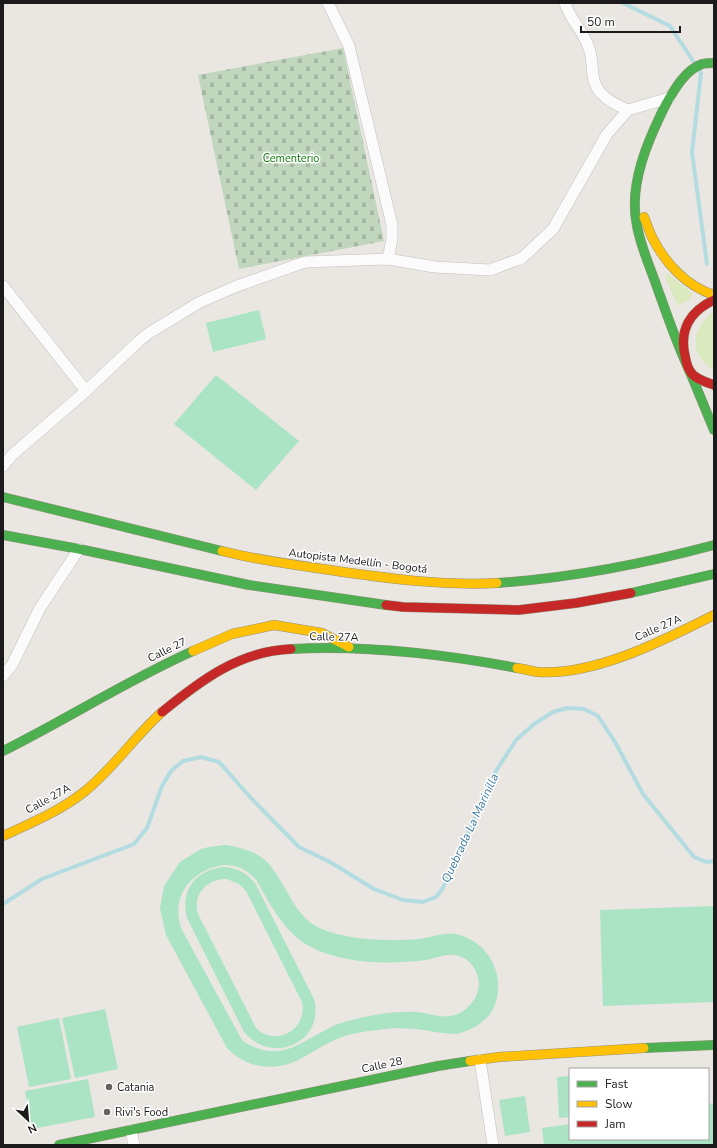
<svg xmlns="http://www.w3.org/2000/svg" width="717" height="1148" viewBox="0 0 717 1148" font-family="'Nunito Sans',sans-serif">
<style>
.grass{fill:#dbe9be}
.cemetery{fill:url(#cemetery-stones)}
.pitch{fill:#aae4c4;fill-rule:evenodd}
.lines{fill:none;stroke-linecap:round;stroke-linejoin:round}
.stream{stroke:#b3dce0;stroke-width:4}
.street-casing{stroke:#c2c1bf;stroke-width:12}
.fast-casing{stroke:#94927a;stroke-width:10}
.slow-casing{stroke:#94927a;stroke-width:10}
.jam-casing{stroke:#94927a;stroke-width:10}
.street{stroke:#fcfbfb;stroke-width:11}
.fast{stroke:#4caf50;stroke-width:9}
.slow{stroke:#ffc107;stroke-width:9}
.jam{stroke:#c62828;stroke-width:9}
.poi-dot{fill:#636261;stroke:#fff;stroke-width:1.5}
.labels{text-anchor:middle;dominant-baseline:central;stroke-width:3;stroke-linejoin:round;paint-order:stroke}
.park-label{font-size:11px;fill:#097d04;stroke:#fff}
.street-label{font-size:11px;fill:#1b1b1b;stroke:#fff}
.poi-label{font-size:11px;fill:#1b1b1b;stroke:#fff;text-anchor:start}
.water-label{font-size:12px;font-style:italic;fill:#3d7a9f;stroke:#fff}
</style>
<defs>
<pattern id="cemetery-stones" width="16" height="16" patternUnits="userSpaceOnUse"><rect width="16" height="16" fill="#c0d6bd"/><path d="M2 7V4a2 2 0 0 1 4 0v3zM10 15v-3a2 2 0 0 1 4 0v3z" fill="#a4b7a2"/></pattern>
</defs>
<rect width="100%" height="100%" fill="#eae6e2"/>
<!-- grass -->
<g class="grass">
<polygon points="667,273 693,294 690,299 678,306 666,279"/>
<path d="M712,313H714V371C690,355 690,332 712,313Z"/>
</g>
<!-- cemetery -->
<polygon class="cemetery" points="343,48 384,241 239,269 198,75"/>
<!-- pitch -->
<g class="pitch">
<polygon points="259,310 266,339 213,352 206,323"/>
<polygon points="216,375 299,441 256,490 174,424"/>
<path d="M225,845C239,847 254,851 265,860C287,881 292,917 322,929C351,941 388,941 419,939C430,938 443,932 455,934C489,940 508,978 493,1009C486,1023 470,1031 456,1034C442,1034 428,1030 414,1029C402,1028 390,1028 378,1030C366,1031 353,1033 342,1037C311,1048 296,1071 261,1066C247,1064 237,1058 227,1048L166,935L160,908L164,886L180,862L201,849L209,847ZM224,865C238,865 248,870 257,881C269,903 283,929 304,943C337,964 388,965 426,960C434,959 444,954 452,955C465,955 475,965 478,977C482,992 471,1008 458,1014C444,1020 430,1013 416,1012C396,1011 375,1014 356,1019C344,1021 332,1026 322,1032C301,1043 282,1058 257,1048C252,1046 246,1044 242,1040L182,930C169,897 192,869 224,865Z"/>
<path d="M224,867C237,868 247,873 255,883L314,999C325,1042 273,1066 244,1032L187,918C180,889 196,870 224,867ZM227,879L239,884L246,891L302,1002C308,1029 276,1048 256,1028L198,914C192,894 208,878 227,879Z"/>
<polygon points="714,906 714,1002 603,1006 600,910"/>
<polygon points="105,1009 118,1069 75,1078 62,1018"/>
<polygon points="59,1018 71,1079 29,1087 17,1027"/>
<polygon points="570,1076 570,1117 559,1118 557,1077"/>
<polygon points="88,1079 95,1117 32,1129 25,1091"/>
<polygon points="525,1096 530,1132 505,1136 499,1100"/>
<polygon points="714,1103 714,1145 544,1145 542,1128 570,1124 570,1139 708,1139 708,1104"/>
</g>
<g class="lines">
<!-- stream -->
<g class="stream">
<polyline points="623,3 670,26 695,64"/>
<polyline points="700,71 701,73 692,152 707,264"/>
<polyline points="3,904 42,879 134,844 147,828 162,786 171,771 183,761 201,757 219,762 251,798 299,847 330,862 374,889 403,900 423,902 436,897 443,888 496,771 516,740 534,724 553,712 567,708 584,709 598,716 615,742 643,794 694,857 706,862 714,861"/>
</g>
<defs>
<g id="street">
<polyline points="328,3 349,46 392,225 392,239 388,259"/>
<path d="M565,3C569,17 580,28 586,41C593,55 591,61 593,75C595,95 612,103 628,110"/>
<polyline points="3,286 86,391"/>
<polyline points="3,466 12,455 86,391 139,341 149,333 200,302 237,286 305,262 388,259 435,267 490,270 522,258 553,229 607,134 628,110 669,98"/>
<polyline points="3,676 12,665 40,608 79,549"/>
<polyline points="480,1060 493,1145"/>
<polyline points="131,1131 134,1145"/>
</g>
<g id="fast">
<path d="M690,372C677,345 668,317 658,290C651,269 641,248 637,226C628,185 648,140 666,104C674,90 685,70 702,64C706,63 710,63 714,63"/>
<polyline points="690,372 714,430"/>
<polyline points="3,497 222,551"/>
<polyline points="3,535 79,549 249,585 386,605"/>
<path d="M497,583C571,578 643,564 714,545"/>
<polyline points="631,593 714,574"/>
<path d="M291,649C366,645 443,654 517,668"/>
<path d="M3,751C67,719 128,680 193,651"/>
<polyline points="644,1048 714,1045"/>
<polyline points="59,1145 438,1066 470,1061"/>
</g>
<g id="slow">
<path d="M644,217C647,224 649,231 652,237C665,263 686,286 714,295"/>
<path d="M222,551C257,560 294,565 330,570C385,578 441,586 497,583"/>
<polyline points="193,651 232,634 274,625 322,633 349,647"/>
<path d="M517,668C524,669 531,671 538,672C595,676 664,640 714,615"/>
<path d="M3,836C31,823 60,811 84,792C113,769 134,737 162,712"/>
<polyline points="470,1061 499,1057 644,1048"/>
</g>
<g id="jam">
<path d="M714,300C690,311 679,330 685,356C686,361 687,367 690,371C694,379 706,382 714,385"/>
<polyline points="386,605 403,607 519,610 576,603 631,593"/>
<path d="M162,712C200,681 239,651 291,649"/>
</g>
</defs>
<!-- street casing -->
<use href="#street" class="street-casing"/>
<!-- fast casing -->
<use href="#fast" class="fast-casing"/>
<!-- slow casing -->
<use href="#slow" class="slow-casing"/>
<!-- jam casing -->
<use href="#jam" class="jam-casing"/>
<!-- street -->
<use href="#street" class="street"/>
<!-- fast -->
<use href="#fast" class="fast"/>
<!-- slow -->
<use href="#slow" class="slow"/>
<!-- jam -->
<use href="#jam" class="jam"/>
</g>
<!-- markers -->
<g class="poi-dot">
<circle cx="109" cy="1087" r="4"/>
<circle cx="107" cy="1112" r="4"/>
</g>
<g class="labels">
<!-- park labels -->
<g class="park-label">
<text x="291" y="158">Cementerio</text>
</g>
<!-- street labels -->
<g class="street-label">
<text transform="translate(358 561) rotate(7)">Autopista Medellín - Bogotá</text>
<text transform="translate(658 628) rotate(-24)">Calle 27A</text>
<text transform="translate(334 637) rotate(1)">Calle 27A</text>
<text transform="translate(167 650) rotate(-26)">Calle 27</text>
<text transform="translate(48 799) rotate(-29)">Calle 27A</text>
<text transform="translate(382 1065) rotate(-12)">Calle 28</text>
</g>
<!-- poi labels -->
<g class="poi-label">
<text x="117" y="1087">Catania</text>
<text x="115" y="1112">Rivi's Food</text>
</g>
<!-- water labels -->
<g class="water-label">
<text transform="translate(470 828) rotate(-65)">Quebrada La Marinilla</text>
</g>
</g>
<!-- border -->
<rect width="717" height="1148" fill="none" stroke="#1b1b1b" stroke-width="8"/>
<!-- legend -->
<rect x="569" y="1068" width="140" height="72" fill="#ffffff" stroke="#a4a4a4"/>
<rect x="577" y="1081" width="20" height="6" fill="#4caf50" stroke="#a4a4a4"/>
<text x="605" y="1088" font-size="12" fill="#1b1b1b">Fast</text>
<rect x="577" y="1101" width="20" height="6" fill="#ffc107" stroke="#a4a4a4"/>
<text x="605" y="1108" font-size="12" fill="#1b1b1b">Slow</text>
<rect x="577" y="1121" width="20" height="6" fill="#c62828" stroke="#a4a4a4"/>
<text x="605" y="1128" font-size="12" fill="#1b1b1b">Jam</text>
<!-- north arrow -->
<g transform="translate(28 1120) rotate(154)" stroke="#ffffff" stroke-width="3" paint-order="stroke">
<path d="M0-3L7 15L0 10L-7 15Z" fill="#1b1b1b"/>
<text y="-6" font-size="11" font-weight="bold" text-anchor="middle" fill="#1b1b1b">N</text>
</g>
<!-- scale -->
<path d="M581 26v6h99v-6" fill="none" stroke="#1b1b1b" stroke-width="2"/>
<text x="587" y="26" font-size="12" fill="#1b1b1b" stroke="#ffffff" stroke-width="3" paint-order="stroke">50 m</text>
</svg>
